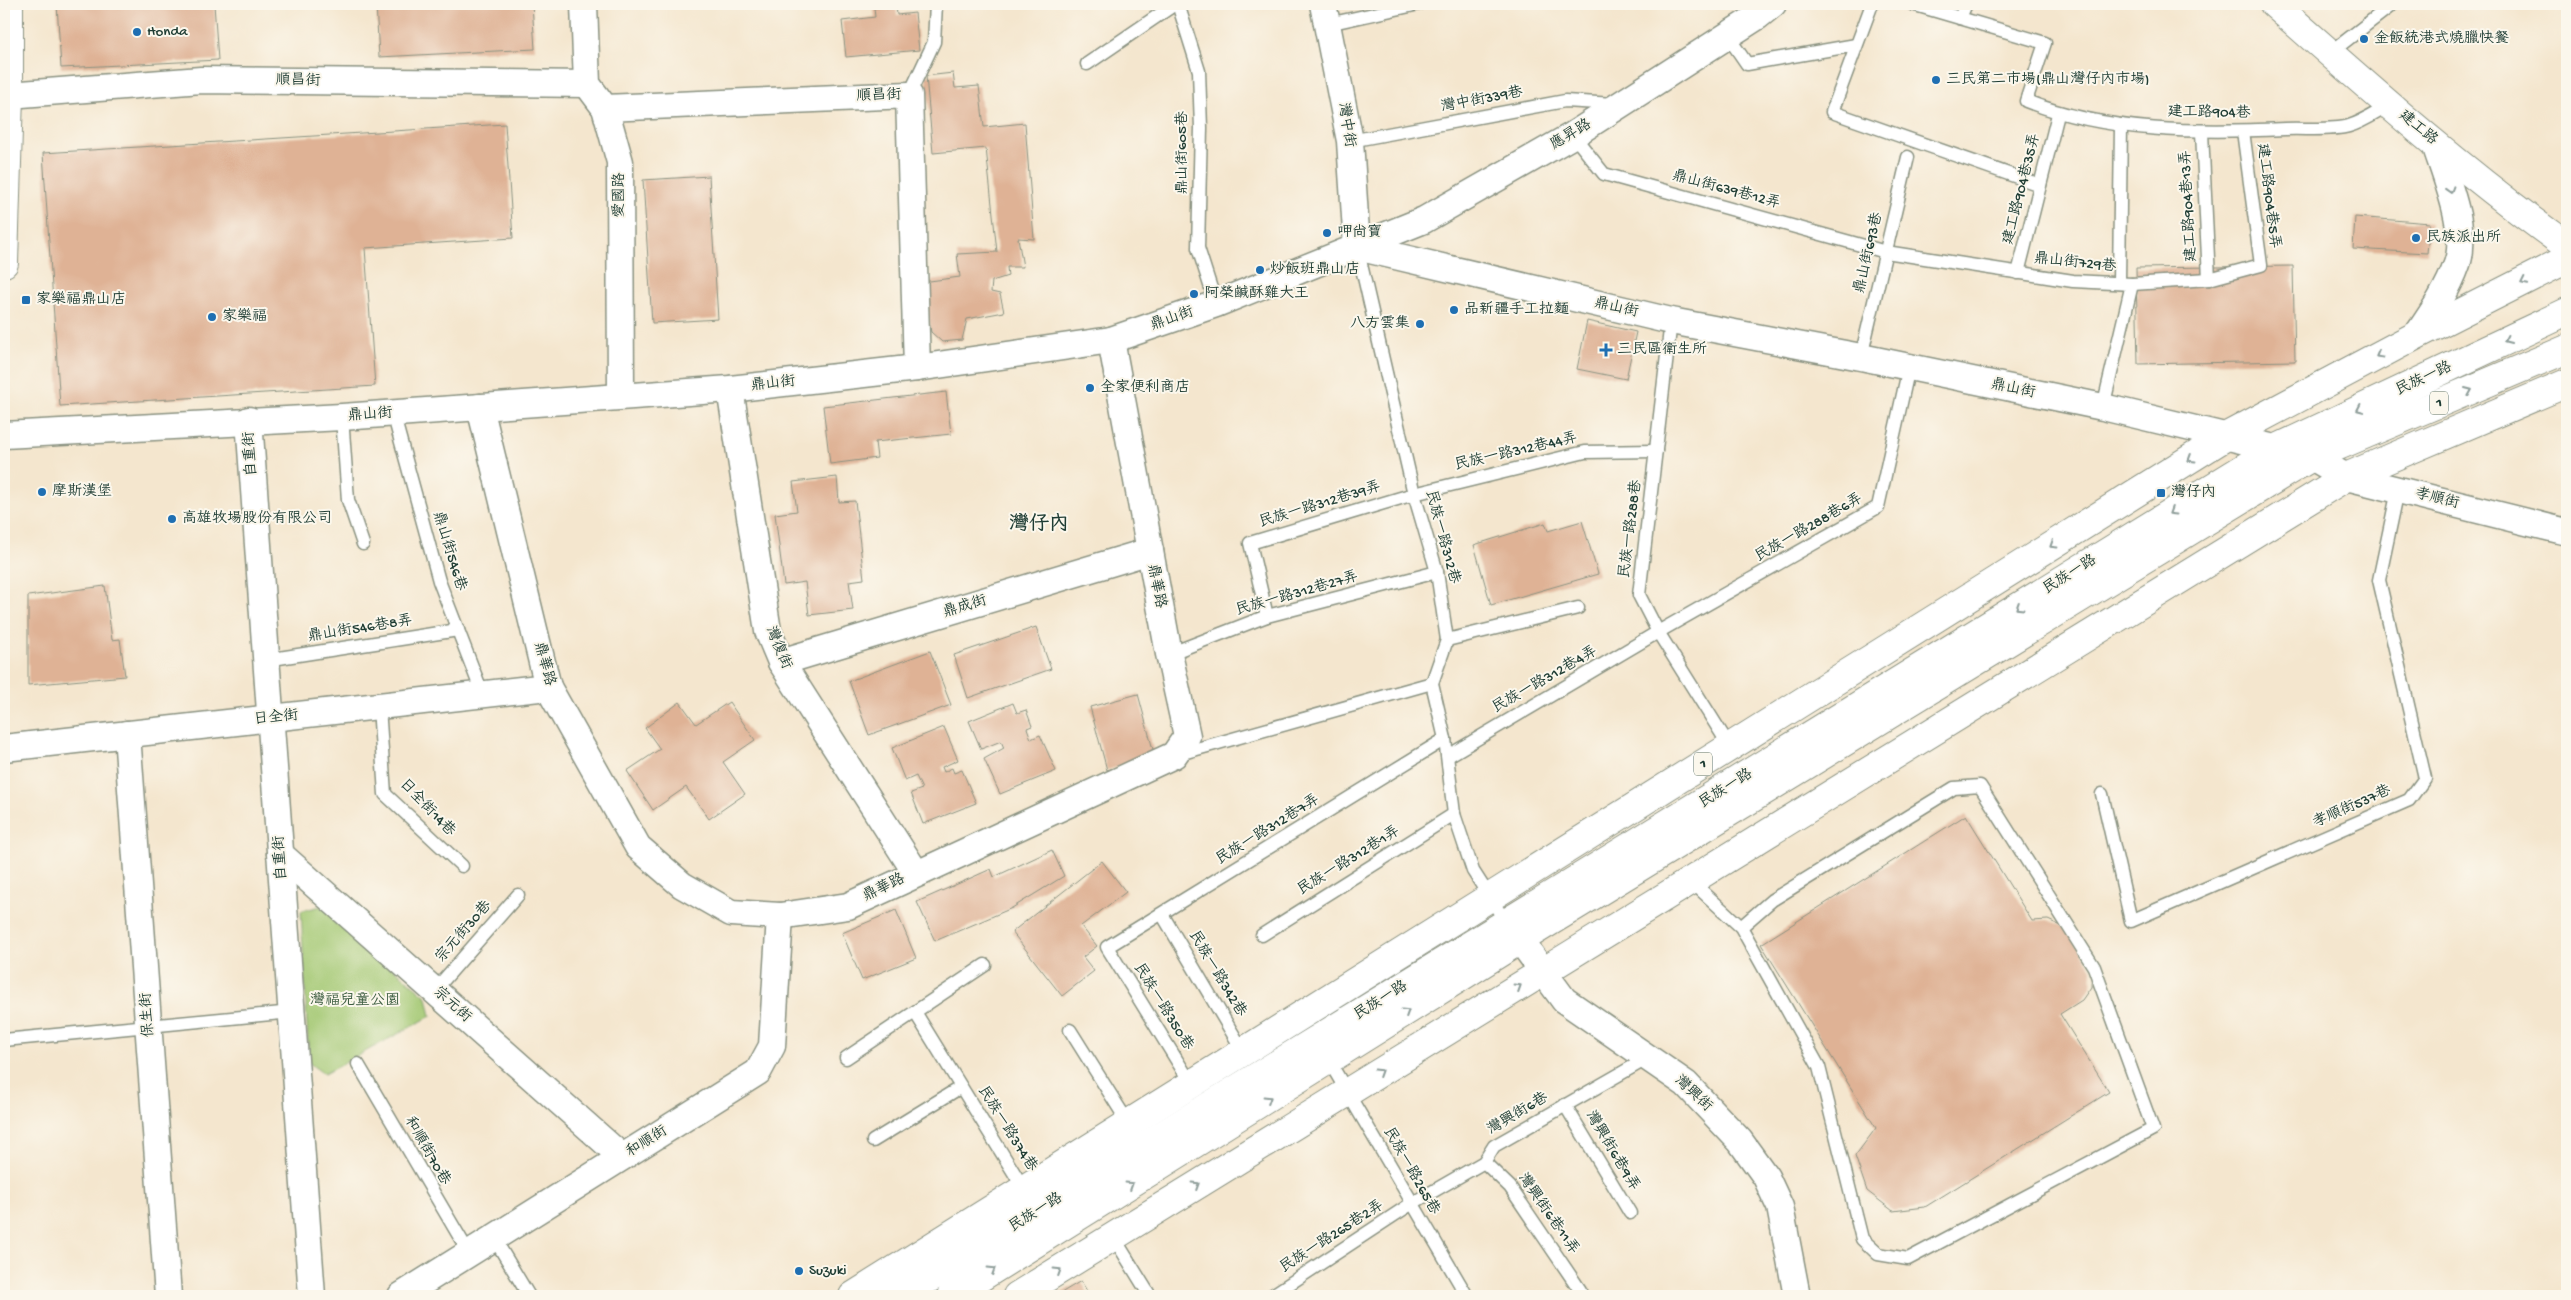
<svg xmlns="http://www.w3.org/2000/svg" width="2571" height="1300" viewBox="0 0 2571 1300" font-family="'Gochi Hand','LXGW WenKai TC',sans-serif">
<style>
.green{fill:#a3c872;stroke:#618253}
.building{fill:#dfb295}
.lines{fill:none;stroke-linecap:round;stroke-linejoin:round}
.lane-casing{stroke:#8a9281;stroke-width:15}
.street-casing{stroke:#8a9281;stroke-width:29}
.secondary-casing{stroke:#8a9281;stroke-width:30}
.primary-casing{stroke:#8a9281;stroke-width:30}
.lane{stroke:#fff;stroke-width:12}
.street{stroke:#fff;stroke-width:26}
.secondary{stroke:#fff;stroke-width:28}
.primary{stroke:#fff;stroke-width:28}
.oneway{stroke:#8f9e9a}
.poi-dot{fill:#1f6fb2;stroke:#fbf7ec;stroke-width:2}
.labels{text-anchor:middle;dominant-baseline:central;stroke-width:4;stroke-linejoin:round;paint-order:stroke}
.shield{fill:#fbf7ec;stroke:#61756b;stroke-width:1}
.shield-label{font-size:14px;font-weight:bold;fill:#1f3d34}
.poi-label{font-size:15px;fill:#1f3d34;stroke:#fbf7ec;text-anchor:start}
.street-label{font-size:15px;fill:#1f3d34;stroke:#fbf7ec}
.park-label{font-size:15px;fill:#406044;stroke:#fbf7ec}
.district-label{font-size:20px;font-weight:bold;fill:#1f3d34;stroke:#fbf7ec}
</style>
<rect width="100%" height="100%" fill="#fbf7ec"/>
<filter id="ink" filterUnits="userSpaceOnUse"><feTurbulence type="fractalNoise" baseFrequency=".02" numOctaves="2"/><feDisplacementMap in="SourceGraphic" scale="10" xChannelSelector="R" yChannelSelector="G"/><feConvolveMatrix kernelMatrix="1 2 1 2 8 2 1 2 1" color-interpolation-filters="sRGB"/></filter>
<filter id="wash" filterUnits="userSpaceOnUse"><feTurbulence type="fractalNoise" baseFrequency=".0096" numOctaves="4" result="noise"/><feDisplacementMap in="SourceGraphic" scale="20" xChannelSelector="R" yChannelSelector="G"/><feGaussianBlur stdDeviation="1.12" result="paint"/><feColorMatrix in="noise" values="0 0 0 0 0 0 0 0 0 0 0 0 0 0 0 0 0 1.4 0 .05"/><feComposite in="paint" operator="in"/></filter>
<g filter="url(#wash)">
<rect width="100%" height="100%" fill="#f4e6ce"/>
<!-- green -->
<polygon class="green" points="321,906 427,997 431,1016 324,1074 309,1063 301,911"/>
<g id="blocks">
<!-- building -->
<g class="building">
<polygon points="57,4 214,4 218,60 61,68"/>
<polygon points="376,4 532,4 535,49 379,57"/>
<polygon points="896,6 897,15 915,13 919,50 846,57 842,21 875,17 874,8"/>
<polygon points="953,73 955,88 979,86 984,127 1025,123 1034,239 1018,238 1023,267 1007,267 1008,276 992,281 991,292 1000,294 1004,312 967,319 962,340 942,342 931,332 922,282 960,277 957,254 997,252 986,148 933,153 926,76"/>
<polygon points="505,124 513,238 365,248 375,386 60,406 43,153"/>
<polygon points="709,176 718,319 652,323 643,180"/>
<polygon points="2355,217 2430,223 2427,253 2353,249"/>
<polygon points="2293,266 2295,361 2138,364 2136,268"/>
<polygon points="1587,321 1636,332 1626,379 1577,369"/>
<polygon points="946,392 951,434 875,442 877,458 830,464 823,406"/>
<polygon points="837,477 839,502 855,501 864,579 849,581 853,610 809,615 805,582 784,585 775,514 797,511 793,482"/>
<polygon points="1582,521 1598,574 1491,605 1474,545 1545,523 1548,531"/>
<polygon points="105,586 112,640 120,639 125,676 28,685 28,596"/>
<polygon points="1036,627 1051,669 968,698 954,655"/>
<polygon points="930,651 951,705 869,735 849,681"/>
<polygon points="1138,694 1155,757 1107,770 1090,707"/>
<polygon points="680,702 696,724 729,702 755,740 723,762 745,794 709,819 686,787 653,810 627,771 660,749 645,728"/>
<polygon points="1013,703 1017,713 1026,710 1032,726 1027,728 1031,739 1040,735 1056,771 1000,794 984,759 1004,748 1001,741 981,749 969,721"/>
<polygon points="944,727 958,760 942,767 944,772 952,768 954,773 962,770 976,803 923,824 911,793 922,789 916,776 905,781 892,748"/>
<polygon points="1966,815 2032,921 2048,920 2068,929 2092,969 2091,987 2082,1000 2060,1014 2109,1092 1925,1207 1893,1211 1867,1191 1855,1156 1876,1128 1761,944"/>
<polygon points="1052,850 1064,876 1012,908 935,941 917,902 991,869 994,877"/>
<polygon points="1102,861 1126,892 1081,926 1097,946 1083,957 1094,971 1062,996 1012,932"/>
<polygon points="896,910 916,958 862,980 842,933"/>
<polygon points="1081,1281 1090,1296 1056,1296"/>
</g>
</g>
</g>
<g filter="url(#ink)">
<use href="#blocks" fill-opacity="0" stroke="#8a9281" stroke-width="1"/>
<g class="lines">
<defs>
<g id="lane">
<polyline points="1178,4 1199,71 1201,128 1198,248 1216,304"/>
<polyline points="1872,4 1832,112 2040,185"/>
<path d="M1912,4L2045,43L2026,101C2108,133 2198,133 2285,129C2304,128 2331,131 2349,126C2363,122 2377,112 2390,105"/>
<polyline points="1960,18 1966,4"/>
<polyline points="1328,24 1419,4"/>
<polyline points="1727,35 1747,64 1856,45"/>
<polyline points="2330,53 2393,4"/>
<polyline points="1087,64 1175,4"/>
<polyline points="909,95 934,42 936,4"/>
<polyline points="2202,132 2209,279"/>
<polyline points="1573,135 1604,174 1886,252 2073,281 2132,284 2209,279 2261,265 2243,131"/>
<polyline points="1350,141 1565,101 1614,104"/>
<polyline points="1357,247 1414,494 1437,572 1447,640 1432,683 1445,739 1454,814 1473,871 1507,924"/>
<polyline points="2018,273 2058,114"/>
<polyline points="2119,283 2121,125"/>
<polyline points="1671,321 1639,595 1658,632 1730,747"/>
<polyline points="1861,357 1908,157"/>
<polyline points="2103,407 2132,284"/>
<polyline points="393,413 439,581 483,695"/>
<polyline points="342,417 348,500 363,544"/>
<polyline points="1267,616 1250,543 1414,494 1585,452 1656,451"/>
<polyline points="1447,640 1578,608"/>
<polyline points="1169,654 1267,616 1437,572"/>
<polyline points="266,660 458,630"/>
<polyline points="379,707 385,794 462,866"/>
<polyline points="1179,754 1432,683"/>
<polyline points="1448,756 1658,632 1878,507 1909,367"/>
<polyline points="2102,794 2131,921 2409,800 2425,778 2379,580 2398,490"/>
<polyline points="1691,881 1741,927 1819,1067 1862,1239 1878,1254 1908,1259 2153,1129 2094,967 1980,786 1954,788 1772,900 1741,927"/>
<polyline points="1162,914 1243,1051"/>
<polyline points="1262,935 1454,814"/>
<polyline points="435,990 518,895"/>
<polyline points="915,1012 1024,1189"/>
<polyline points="1070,1030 1129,1124"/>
<polyline points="4,1040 292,1012"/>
<polyline points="846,1058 985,965"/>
<polyline points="1329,1061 1467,1296"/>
<polyline points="358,1064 469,1253"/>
<polyline points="1192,1085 1107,947 1445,739"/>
<polyline points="1565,1105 1630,1213"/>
<polyline points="873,1141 961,1087"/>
<polyline points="1484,1162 1510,1187 1580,1290"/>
<polyline points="1113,1236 1150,1296"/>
<polyline points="494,1238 529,1296"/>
<polyline points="1271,1296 1411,1204 1484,1162 1494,1146 1648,1058"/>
</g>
<g id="street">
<polyline points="584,4 587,84 605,108 620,162 621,395"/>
<polyline points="1323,4 1350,141 1357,247 1424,220 1573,135 1758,16 1773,4"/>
<polyline points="9,95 201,80 587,84"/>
<polyline points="605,108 909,95 917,368"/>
<path d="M2417,335C2432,313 2448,290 2457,264C2469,232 2445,176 2435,144"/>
<polyline points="730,389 768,631 781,662 916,873"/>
<polyline points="480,407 548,687 638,847 682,885 731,913 780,916 848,906 1174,755 1187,736 1169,654 1111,340"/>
<polyline points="249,420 312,1296"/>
<polyline points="4,435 342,417 730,389 917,368 1111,340 1216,304 1357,247 1671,321 1861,357 2103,407 2312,457 2346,477 2567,532"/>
<polyline points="781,662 1150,551"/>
<polyline points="127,734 168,1296"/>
<polyline points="4,748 548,687"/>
<polyline points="280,854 622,1157"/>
<polyline points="1520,940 1564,1000 1686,1084 1740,1141 1766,1177 1780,1207 1797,1296"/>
<polyline points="401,1296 758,1072 772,1046 780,916"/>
</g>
<g id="secondary">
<path d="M2274,4C2369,88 2464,173 2567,246"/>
<polyline points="4,263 9,95 9,4"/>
</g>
<g id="primary">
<polyline points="853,1296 2225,437 2417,335 2567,259"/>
<polyline points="901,1296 2273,450 2567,312"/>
<polyline points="951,1296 1520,940 2288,471 2312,457 2567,349"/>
<polyline points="1017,1296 2346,477 2567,383"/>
</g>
</defs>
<!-- lane casing -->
<use href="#lane" class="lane-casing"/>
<!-- street casing -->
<use href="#street" class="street-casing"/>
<!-- secondary casing -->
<use href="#secondary" class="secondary-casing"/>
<!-- primary casing -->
<use href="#primary" class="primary-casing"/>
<!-- lane -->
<use href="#lane" class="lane"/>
<!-- street -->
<use href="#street" class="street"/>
<!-- secondary -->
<use href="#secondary" class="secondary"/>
<!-- primary -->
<use href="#primary" class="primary"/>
</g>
<!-- one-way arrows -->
<defs><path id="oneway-chevron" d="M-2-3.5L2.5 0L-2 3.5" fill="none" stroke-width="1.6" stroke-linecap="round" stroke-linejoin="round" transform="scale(1.25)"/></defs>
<g class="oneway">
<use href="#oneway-chevron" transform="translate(2450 190) rotate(73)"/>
<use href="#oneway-chevron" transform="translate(2524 282) rotate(154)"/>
<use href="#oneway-chevron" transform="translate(2507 340) rotate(155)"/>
<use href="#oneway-chevron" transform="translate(2379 355) rotate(151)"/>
<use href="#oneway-chevron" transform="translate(2469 391) rotate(-23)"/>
<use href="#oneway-chevron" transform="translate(2360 409) rotate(155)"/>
<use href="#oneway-chevron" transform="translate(2191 459) rotate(148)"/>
<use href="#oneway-chevron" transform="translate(2172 512) rotate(148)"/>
<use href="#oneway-chevron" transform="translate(2053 545) rotate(148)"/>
<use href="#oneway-chevron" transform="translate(2019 607) rotate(148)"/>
<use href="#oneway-chevron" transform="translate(1518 987) rotate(-32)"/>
<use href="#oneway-chevron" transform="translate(1406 1012) rotate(-32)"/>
<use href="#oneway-chevron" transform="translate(1379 1072) rotate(-32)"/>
<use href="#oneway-chevron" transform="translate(1268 1099) rotate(-32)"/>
<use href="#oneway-chevron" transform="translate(1130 1185) rotate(-32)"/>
<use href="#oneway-chevron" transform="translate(1196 1185) rotate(-32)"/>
<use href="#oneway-chevron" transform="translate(992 1270) rotate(-32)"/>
<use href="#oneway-chevron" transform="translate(1058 1271) rotate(-32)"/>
</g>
</g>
<!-- markers -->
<g class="poi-dot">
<circle cx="137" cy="32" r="5"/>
<circle cx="2364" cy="39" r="5"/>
<circle cx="1936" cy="80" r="5"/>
<circle cx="1327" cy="233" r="5"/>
<circle cx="2416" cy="238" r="5"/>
<circle cx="1260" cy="270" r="5"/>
<circle cx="1194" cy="294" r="5"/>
<rect x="21" y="295" width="10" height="10" rx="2.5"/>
<circle cx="1454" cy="310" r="5"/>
<circle cx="212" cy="317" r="5"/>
<circle cx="1420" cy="324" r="5"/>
<path d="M1603.5 342.5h5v5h5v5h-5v5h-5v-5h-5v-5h5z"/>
<circle cx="1090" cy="388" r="5"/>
<circle cx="42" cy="492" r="5"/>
<rect x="2156" y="488" width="10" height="10" rx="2.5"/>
<circle cx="172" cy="519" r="5"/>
<circle cx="799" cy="1271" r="5"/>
</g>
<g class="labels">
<!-- shield labels -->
<g class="shield">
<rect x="2430" y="391.5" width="18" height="23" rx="4"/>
<rect x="1694" y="752.5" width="18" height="23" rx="4"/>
</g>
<g class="shield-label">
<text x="2439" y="403">1</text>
<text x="1703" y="764">1</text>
</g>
<!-- poi labels -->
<g class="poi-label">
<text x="147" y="32">Honda</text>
<text x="2374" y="39">金飯統港式燒臘快餐</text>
<text x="1946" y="80">三民第二市場(鼎山灣仔內市場)</text>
<text x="1337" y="233">呷尚寶</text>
<text x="2426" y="238">民族派出所</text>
<text x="1270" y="270">炒飯班鼎山店</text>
<text x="1204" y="294">阿榮鹹酥雞大王</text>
<text x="36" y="300">家樂福鼎山店</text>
<text x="1464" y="310">品新疆手工拉麵</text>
<text x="222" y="317">家樂福</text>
<text x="1410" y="324" text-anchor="end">八方雲集</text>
<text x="1617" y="350">三民區衛生所</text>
<text x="1100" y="388">全家便利商店</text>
<text x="52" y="492">摩斯漢堡</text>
<text x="2171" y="493">灣仔內</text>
<text x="182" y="519">高雄牧場股份有限公司</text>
<text x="809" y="1271">Suzuki</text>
</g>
<!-- street labels -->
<g class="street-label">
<text transform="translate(298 81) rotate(1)">順昌街</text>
<text transform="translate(879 96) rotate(-2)">順昌街</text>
<text transform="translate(1482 100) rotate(-11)">灣中街339巷</text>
<text transform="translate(2209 113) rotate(1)">建工路904巷</text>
<text transform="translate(1346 125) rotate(81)">灣中街</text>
<text transform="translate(2418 128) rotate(40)">建工路</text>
<text transform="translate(1571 135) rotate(-31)">應昇路</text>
<text transform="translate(1183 153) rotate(-90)">鼎山街605巷</text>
<text transform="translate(2022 189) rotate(-76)">建工路904巷35弄</text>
<text transform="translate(1726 190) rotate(15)">鼎山街639巷12弄</text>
<text transform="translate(620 195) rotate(-90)">愛國路</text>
<text transform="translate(2268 196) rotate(83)">建工路904巷5弄</text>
<text transform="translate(2189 206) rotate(-93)">建工路904巷13弄</text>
<text transform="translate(1869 253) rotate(-77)">鼎山街693巷</text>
<text transform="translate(2075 263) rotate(6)">鼎山街729巷</text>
<text transform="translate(1616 308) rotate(13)">鼎山街</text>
<text transform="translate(1172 319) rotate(-19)">鼎山街</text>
<text transform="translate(2424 379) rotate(-25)">民族一路</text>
<text transform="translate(773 384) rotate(-6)">鼎山街</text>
<text transform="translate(2013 389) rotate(12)">鼎山街</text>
<text transform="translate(370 415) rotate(-4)">鼎山街</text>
<text transform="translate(1516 452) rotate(-13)">民族一路312巷44弄</text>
<text transform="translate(251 454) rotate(-94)">自重街</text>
<text transform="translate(2437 499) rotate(14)">孝順街</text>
<text transform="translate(1320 505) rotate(-17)">民族一路312巷39弄</text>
<text transform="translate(1809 528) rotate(-30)">民族一路288巷6弄</text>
<text transform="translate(1631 529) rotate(-83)">民族一路288巷</text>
<text transform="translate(1442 537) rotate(75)">民族一路312巷</text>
<text transform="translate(449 551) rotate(73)">鼎山街546巷</text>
<text transform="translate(2070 575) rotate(-32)">民族一路</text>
<text transform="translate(1156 586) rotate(79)">鼎華路</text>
<text transform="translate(1297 594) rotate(-16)">民族一路312巷27弄</text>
<text transform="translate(965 607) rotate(-17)">鼎成街</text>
<text transform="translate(360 629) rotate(-9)">鼎山街546巷8弄</text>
<text transform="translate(778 648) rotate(67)">灣復街</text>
<text transform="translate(544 664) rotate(75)">鼎華路</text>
<text transform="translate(1545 680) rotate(-30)">民族一路312巷4弄</text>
<text transform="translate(276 718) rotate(-6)">日全街</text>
<text transform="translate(1726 789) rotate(-32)">民族一路</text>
<text transform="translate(2352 807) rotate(-24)">孝順街537巷</text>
<text transform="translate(427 808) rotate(46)">日全街14巷</text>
<text transform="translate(1268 830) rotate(-32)">民族一路312巷7弄</text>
<text transform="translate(281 858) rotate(-94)">自重街</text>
<text transform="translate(1349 861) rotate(-32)">民族一路312巷1弄</text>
<text transform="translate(884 888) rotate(-26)">鼎華路</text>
<text transform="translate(464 932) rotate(-49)">宗元街30巷</text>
<text transform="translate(1217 974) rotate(59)">民族一路342巷</text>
<text transform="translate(1381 1001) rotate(-32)">民族一路</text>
<text transform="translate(452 1005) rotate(42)">宗元街</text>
<text transform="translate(1163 1007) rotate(58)">民族一路350巷</text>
<text transform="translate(148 1015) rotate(-94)">保生街</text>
<text transform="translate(1693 1094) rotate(43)">灣興街</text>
<text transform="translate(1518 1114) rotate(-31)">灣興街6巷</text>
<text transform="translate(1007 1129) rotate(58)">民族一路374巷</text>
<text transform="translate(647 1142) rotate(-32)">和順街</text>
<text transform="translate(427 1151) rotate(60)">和順街70巷</text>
<text transform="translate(1612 1151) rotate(59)">灣興街6巷9弄</text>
<text transform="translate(1411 1171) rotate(60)">民族一路265巷</text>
<text transform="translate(1036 1213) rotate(-32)">民族一路</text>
<text transform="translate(1548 1214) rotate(55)">灣興街6巷11弄</text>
<text transform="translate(1332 1237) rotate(-33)">民族一路265巷2弄</text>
</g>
<!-- park labels -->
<g class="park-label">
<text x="355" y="1001">灣福兒童公園</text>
</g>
<!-- district labels -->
<g class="district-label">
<text x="1039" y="525">灣仔內</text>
</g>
</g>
<!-- margin -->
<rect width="2571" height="1300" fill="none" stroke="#fbf7ec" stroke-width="20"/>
</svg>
